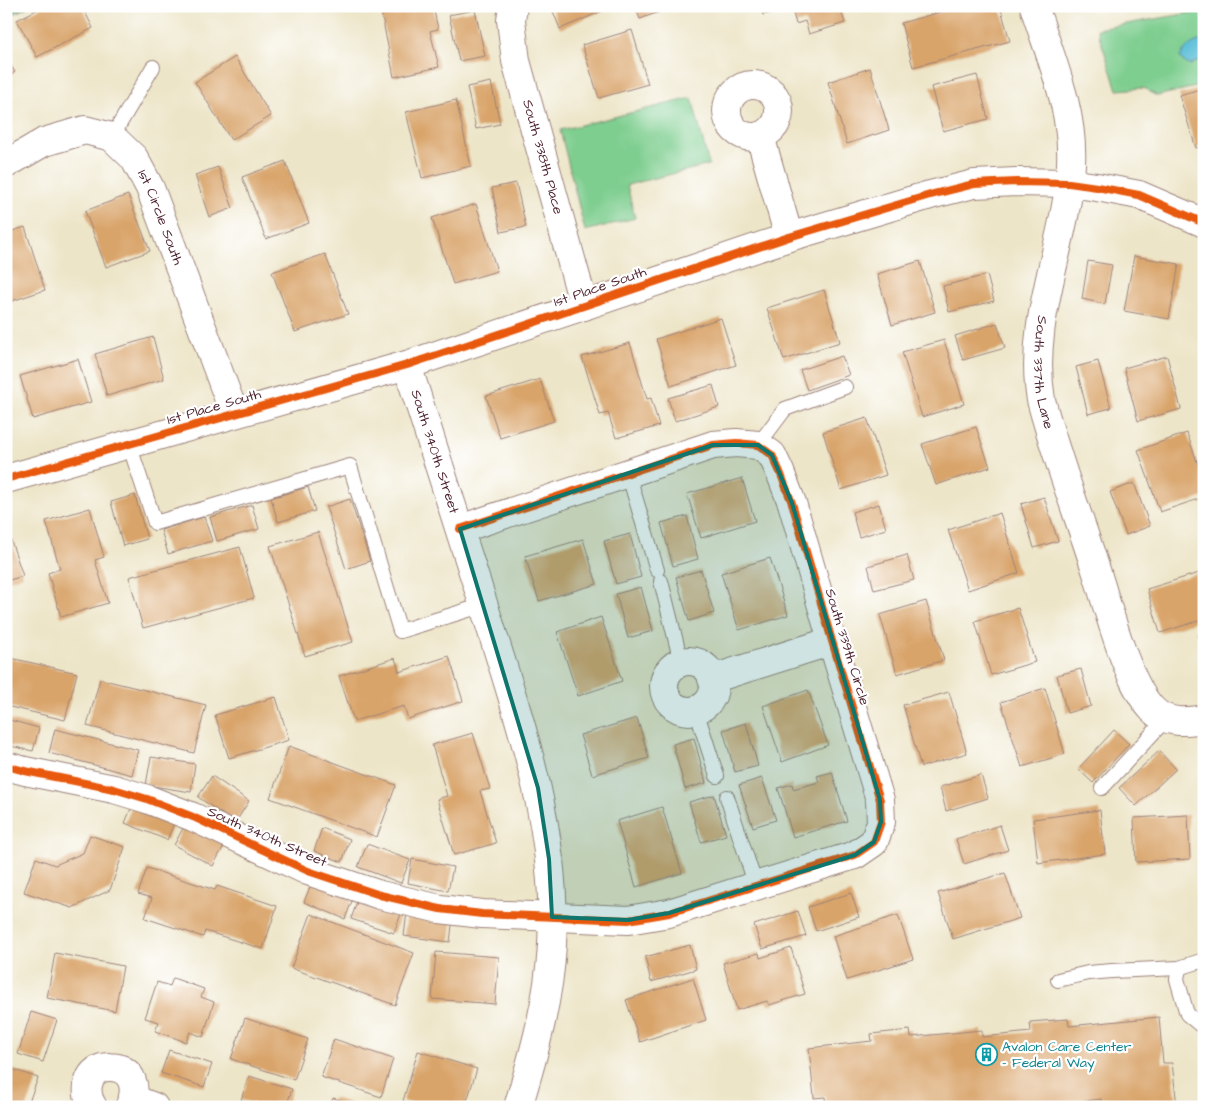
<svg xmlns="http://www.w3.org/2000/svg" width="1210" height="1113" viewBox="0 0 1210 1113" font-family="'Architects Daughter',sans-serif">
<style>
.green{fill:#7ece8f;stroke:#64765d}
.forest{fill:#66b17a;stroke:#586852}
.water{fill:#59bdd7;stroke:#526e81}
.building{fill:#d9a46a}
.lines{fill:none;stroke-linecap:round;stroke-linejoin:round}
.service-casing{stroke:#9c827a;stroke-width:16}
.minor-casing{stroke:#9c827a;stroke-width:30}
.service{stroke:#fff;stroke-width:14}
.minor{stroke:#fff;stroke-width:28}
.cycleway-casing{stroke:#fff;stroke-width:11}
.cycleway{stroke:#e8590c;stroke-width:8}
.marked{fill:#0f766e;fill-opacity:0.2;stroke:#0f766e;stroke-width:4;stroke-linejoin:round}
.labels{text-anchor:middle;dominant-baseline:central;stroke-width:4.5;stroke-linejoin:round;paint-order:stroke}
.street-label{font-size:14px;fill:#4a1f2b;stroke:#fff}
.culture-label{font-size:14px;fill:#0d838f;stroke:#fff;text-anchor:start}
</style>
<rect width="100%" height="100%" fill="#fff"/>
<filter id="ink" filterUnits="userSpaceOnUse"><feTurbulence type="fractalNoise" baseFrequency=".02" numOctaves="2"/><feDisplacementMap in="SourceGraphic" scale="10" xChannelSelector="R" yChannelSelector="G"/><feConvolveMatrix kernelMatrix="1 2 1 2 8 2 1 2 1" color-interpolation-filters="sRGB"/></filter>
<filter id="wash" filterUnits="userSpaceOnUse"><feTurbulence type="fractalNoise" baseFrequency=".0096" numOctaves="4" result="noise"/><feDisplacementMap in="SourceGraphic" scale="20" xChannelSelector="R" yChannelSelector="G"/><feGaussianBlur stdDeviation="1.12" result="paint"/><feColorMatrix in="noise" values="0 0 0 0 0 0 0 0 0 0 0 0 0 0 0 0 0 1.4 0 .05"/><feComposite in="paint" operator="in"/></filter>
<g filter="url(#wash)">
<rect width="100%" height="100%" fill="#ede5c8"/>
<!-- green -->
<g class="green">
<polygon points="1197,6 1204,6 1204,85 1157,96 1144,88 1117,90 1097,29 1196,12"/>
<polygon points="692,98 709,165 627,185 635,218 585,231 560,130"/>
</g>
<!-- forest -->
<polygon class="forest" points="6,6 29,6 6,18"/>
<!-- water -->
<path class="water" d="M1204,39V58L1190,65L1185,63L1180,58C1183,47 1194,42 1204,39Z"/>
<g id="blocks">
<!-- building -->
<g class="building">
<polygon points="44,6 82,6 93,28 37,57 17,20"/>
<polygon points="380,6 433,6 438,29 430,31 439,67 394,77"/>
<polygon points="551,6 614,6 560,29"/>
<polygon points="635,6 675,6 640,19"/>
<polygon points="761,6 790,6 790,7 763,15"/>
<polygon points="791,6 844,6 840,8 845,23 809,34 805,21 796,24"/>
<polygon points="962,6 1000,6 1010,41 913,67 901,23"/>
<polygon points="475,10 485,56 459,61 449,15"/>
<polygon points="632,30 648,84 599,98 582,45"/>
<polygon points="235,57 271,116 231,140 195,82"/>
<polygon points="6,58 15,72 6,78"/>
<polygon points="870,68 889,130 847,144 828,82"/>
<polygon points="977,75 988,119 943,131 931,87"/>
<polygon points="491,82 500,124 476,129 467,87"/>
<polygon points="1204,88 1204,146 1196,148 1179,95"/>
<polygon points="456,100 471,166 422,178 406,112"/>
<polygon points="285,161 309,223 266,239 242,177"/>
<polygon points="218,167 233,208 209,217 195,175"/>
<polygon points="516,183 526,227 501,232 492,188"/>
<polygon points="128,195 150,251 106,267 85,211"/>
<polygon points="476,204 497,271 453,284 432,218"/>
<polygon points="25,227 45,290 6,303 6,233"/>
<polygon points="325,254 348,314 295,332 272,272"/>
<polygon points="1134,256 1179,264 1169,319 1124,311"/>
<polygon points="920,261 935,312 892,325 877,274"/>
<polygon points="1088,261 1112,265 1105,304 1082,299"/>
<polygon points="987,275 994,301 949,312 943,286"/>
<polygon points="824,290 840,342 784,360 767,308"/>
<polygon points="721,318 736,365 671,386 656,339"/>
<polygon points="997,323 1005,348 963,360 955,336"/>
<polygon points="153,337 164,379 107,396 95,354"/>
<polygon points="944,340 964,404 922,417 902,352"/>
<polygon points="630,343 647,399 651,398 659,426 616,438 608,413 600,415 582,357"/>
<polygon points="842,356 849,375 807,390 800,370"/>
<polygon points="1167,356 1181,409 1138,421 1124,368"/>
<polygon points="78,359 91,402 33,419 20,376"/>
<polygon points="1098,361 1111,408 1088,414 1076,367"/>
<polygon points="540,379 554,421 500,438 486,396"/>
<polygon points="713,385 719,407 675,421 668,398"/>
<polygon points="867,418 886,475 841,490 823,432"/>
<polygon points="976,427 990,467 936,485 922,444"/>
<polygon points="1187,433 1204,482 1204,497 1160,512 1138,450"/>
<polygon points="742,478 755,521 701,538 687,494"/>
<polygon points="1134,483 1150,526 1126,535 1110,492"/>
<polygon points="308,487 315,511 278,522 271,498"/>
<polygon points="135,495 147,539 123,546 111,502"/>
<polygon points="1044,497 1058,541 1034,548 1021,504"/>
<polygon points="350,499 370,561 346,569 326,507"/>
<polygon points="879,504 886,529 859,537 852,512"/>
<polygon points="252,505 259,529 217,541 210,517"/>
<polygon points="90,508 104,557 95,560 108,603 61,617 48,573 60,569 46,521"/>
<polygon points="1000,513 1019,573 968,590 948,530"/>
<polygon points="687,516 698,559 673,566 661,523"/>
<polygon points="204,517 212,541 168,554 161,530"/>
<polygon points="8,532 23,576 6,581 6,533"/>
<polygon points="318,532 353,642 305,656 270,546"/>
<polygon points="630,534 641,577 616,584 604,541"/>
<polygon points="583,539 597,584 539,601 525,556"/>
<polygon points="240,547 254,598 143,628 129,577"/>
<polygon points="907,555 914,580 874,590 868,566"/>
<polygon points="770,558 788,615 739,630 721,573"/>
<polygon points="701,570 714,613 689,621 676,577"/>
<polygon points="1199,573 1204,589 1204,619 1160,633 1147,589"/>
<polygon points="641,587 653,631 628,638 616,594"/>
<polygon points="926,601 944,660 897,674 880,615"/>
<polygon points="1018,608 1035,662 991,675 975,621"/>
<polygon points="601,617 622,681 578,696 557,632"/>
<polygon points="1204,633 1204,651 1203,651 1198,635"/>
<polygon points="449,656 463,701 408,719 404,706 354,721 339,676 395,658 399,672"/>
<polygon points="6,657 77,673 65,720 6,706"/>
<polygon points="1081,669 1091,706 1067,713 1057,675"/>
<polygon points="100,679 206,705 194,753 87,726"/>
<polygon points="1045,688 1065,754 1022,767 1001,702"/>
<polygon points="808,690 828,745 782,762 763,706"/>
<polygon points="949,692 967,753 921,767 903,705"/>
<polygon points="276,697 289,740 229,758 215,715"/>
<polygon points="637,718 649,758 592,775 580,735"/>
<polygon points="6,719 39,728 33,751 6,745"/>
<polygon points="746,723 758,766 735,772 723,730"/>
<polygon points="55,729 138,750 132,775 49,753"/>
<polygon points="1114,730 1129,744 1093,783 1078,769"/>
<polygon points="473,733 490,789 480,791 496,843 454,855 437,799 447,796 432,745"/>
<polygon points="694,738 706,783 685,789 673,744"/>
<polygon points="289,746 396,785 377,837 270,798"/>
<polygon points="1159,751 1176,769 1136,806 1119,788"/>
<polygon points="151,757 195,764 191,792 146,785"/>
<polygon points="832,772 847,821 793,837 778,788 792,784 793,789 819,782 817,776"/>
<polygon points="981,775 988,798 946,811 940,787"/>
<polygon points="212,776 249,801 235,823 198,797"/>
<polygon points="762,778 776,820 753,827 739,785"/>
<polygon points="714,795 726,835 701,842 689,802"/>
<polygon points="135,799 177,816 167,840 125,823"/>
<polygon points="662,807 682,873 636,887 617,821"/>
<polygon points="1100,810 1105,854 1038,863 1033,819"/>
<polygon points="1188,815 1190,859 1136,862 1134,818"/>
<polygon points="187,821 226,842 213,866 174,845"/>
<polygon points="1000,825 1008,850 964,864 956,839"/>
<polygon points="322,828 350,839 342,862 314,851"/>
<polygon points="90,835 125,847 110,890 72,908 24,892 36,858 55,865 83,853"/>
<polygon points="367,844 410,860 401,883 358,867"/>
<polygon points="412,859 453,867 448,891 408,883"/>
<polygon points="147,868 215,890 217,886 277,906 263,949 205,931 203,937 145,918 152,898 138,894"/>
<polygon points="1005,873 1020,918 953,939 938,893"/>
<polygon points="313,879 354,896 345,919 304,902"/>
<polygon points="851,893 859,917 816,931 808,907"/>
<polygon points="359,896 402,911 394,933 351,919"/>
<polygon points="798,911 806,936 762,949 754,925"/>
<polygon points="407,912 453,917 450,942 404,936"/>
<polygon points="311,914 414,953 395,1005 291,968"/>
<polygon points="898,915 913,959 847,980 833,936"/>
<polygon points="690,945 696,969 651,982 645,957"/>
<polygon points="791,948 805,994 769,1005 767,1001 737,1010 723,963 759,953 760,958"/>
<polygon points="436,952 499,957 495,1004 432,999"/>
<polygon points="55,953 123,966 115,1011 47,998"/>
<polygon points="173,978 204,989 201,997 214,1002 203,1037 190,1032 186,1042 155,1031 159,1022 145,1018 157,982 170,986"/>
<polygon points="693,978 706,1020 640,1042 626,1000"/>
<polygon points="31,1012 57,1020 43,1062 18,1054"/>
<polygon points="1159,1017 1163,1063 1172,1063 1177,1106 1102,1107 1101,1099 1040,1107 826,1107 825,1097 814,1098 809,1048 872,1041 871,1034 910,1030 911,1037 982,1030 982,1037 1031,1032 1030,1022 1068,1019 1069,1026"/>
<polygon points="245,1018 308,1039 294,1080 231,1059"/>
<polygon points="334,1039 393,1059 381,1097 321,1077"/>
<polygon points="169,1050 212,1064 204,1087 161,1073"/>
<polygon points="418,1051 477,1069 465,1107 416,1107 417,1105 403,1101"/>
<polygon points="12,1069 38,1078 27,1107 6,1107 6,1085"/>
<polygon points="249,1076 292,1089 286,1107 265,1107 241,1100"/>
<polygon points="333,1098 359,1106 359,1107 330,1107"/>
</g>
</g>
</g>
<g filter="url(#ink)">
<use href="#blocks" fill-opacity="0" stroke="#9c827a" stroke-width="1"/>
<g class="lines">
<defs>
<g id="service">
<polyline points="112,137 153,67"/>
<polyline points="129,444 155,523 350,466 400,631 484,605"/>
<polyline points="758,445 785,409 845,387"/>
<polyline points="628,473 657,570"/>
<polyline points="661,581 681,662"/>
<polyline points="696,710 717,776"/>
<polyline points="1102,788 1166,719"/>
<polyline points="727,797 756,886"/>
<polyline points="1179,968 1177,979 1187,1014 1204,1028"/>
<polyline points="1058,980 1088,973 1112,971 1179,968 1204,960"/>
</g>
<g id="minor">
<path id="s1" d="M513,6L511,20L516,61L584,306"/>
<path id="s2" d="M1034,6C1050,57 1074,110 1071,164C1067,243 1027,320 1041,400C1056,457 1078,514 1096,570C1108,607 1127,684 1153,710C1167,724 1186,722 1204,719"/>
<circle cx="753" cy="111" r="26"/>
<polyline points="760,136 789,237"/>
<path id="s3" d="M6,164L44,142L85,130L112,137L134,158L150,188L234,413"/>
<path id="s4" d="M407,365C434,451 462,536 489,622C522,727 558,833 552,945C549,1000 534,1054 518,1107"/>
<polyline points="6,479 407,365 789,237 930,195 974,184 1016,182 1069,183 1097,187 1139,195 1204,223"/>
<circle cx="689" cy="686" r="25"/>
<polyline points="712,679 832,641"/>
<polyline points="6,766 25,771 114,789 147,799 193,817 308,871 380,895 440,909 482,914 628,920 669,913 855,855 874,842 881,822 880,800 832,641 792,503 780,472 772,455 758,445 736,443 713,445 460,529"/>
<polyline points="133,1099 154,1107"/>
<path d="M93,1107C82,1091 88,1066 110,1067C133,1067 139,1090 129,1107"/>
</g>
</defs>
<!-- service casing -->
<use href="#service" class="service-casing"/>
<!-- minor casing -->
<use href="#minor" class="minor-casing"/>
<!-- service -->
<use href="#service" class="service"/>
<!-- minor -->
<use href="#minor" class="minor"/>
<defs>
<g id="cycleway">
<polyline points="6,479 407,365 789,237 930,195 974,184 1016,182 1069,183 1097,187 1139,195 1204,223"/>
<polyline points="6,766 25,771 114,789 147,799 193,817 308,871 380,895 440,909 482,914 628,920 669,913 855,855 874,842 881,822 880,800 832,641 792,503 780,472 772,455 758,445 736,443 713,445 460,529"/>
</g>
</defs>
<!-- cycleway casing -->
<use href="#cycleway" class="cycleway-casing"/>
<!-- cycleway -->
<use href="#cycleway" class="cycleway"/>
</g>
</g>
<!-- marked area -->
<path class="marked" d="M713,445H758L772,455L792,503L880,800L881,822L874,842L855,855L669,913L628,920L552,917L549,859L538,788L460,529Z"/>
<!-- icons -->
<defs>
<symbol id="building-ring" viewBox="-11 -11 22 22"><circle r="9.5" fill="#fff" stroke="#0f9aa8" stroke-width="1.5"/><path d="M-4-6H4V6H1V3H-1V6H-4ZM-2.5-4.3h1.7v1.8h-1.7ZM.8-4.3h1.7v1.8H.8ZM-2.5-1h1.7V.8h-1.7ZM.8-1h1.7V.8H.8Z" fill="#0f9aa8"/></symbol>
</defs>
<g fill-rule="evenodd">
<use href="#building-ring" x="974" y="1042" width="25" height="25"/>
</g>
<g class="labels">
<!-- street labels -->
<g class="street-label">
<text stroke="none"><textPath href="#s1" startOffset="155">South 338th Place</textPath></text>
<text stroke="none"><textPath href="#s3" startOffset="210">1st Circle South</textPath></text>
<text transform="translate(600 287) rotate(-19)">1st Place South</text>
<text stroke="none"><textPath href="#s2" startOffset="375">South 337th Lane</textPath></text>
<text transform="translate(214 407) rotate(-16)">1st Place South</text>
<text stroke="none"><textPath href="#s4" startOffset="91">South 340th Street</textPath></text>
<text transform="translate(847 647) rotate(73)">South 339th Circle</text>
<text transform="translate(267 837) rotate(24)">South 340th Street</text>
</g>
<!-- culture labels -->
<g class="culture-label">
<text x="1002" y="1047">Avalon Care Center<tspan x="1002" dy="16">- Federal Way</tspan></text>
</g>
</g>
<!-- margin -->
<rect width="1210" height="1113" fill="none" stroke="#fff" stroke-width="25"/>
</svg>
